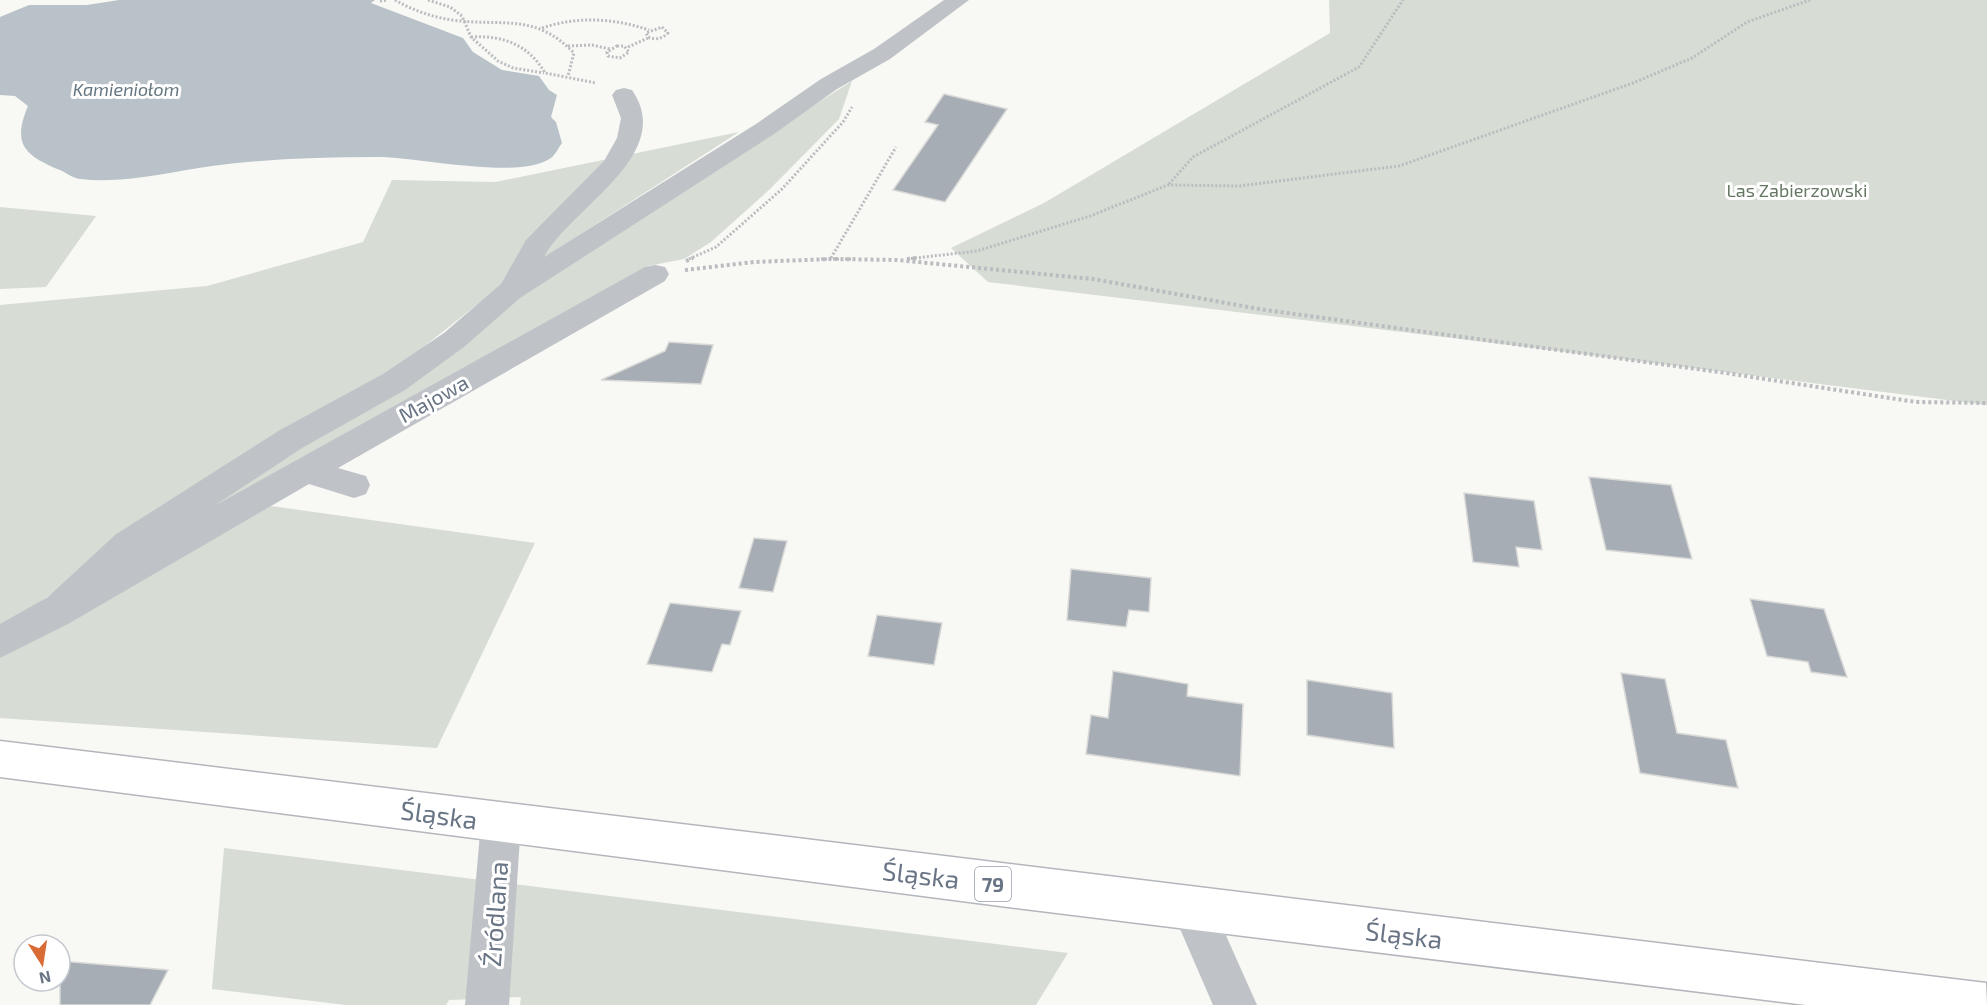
<svg xmlns="http://www.w3.org/2000/svg" width="1987" height="1005" viewBox="0 0 1987 1005" font-family="'Exo 2',sans-serif">
<style>
.green{fill:#d7dcd5}
.water{fill:#b9c2c8}
.building{fill:#a7adb5;stroke:#d9dad8;stroke-width:1.5}
.lines{fill:none;stroke-linecap:round;stroke-linejoin:round}
.major-casing{stroke:#b3b7bc;stroke-width:3}
.path-far1{stroke:#babcbf;stroke-width:3;stroke-dasharray:2 2;stroke-linecap:butt}
.path{stroke:#babcbf;stroke-width:4;stroke-dasharray:3 3;stroke-linecap:butt}
.minor{fill:#bfc3c7;fill-rule:evenodd}
.major{fill:#fff;fill-rule:evenodd}
.labels{text-anchor:middle;dominant-baseline:central;stroke-width:6;stroke-linejoin:round;paint-order:stroke}
.far-water-label{font-size:18px;font-style:italic;fill:#647680;stroke:#fff}
.far-park-label{font-size:18px;fill:#657763;stroke:#fff}
.shield{fill:#fff;stroke:#969eaa;stroke-width:1.5}
.shield-label{font-size:20px;font-weight:bold;fill:#697585}
.street-label{font-size:21px;fill:#697585;stroke:#fff}
.near-street-label{font-size:26px;fill:#697585;stroke:#fff}
</style>
<rect width="100%" height="100%" fill="#f8f8f5"/>
<!-- green -->
<g class="green">
<polygon points="1329,0 1987,0 1987,405 1526,347 988,282 951,248 1044,203 1330,33"/>
<polygon points="852,81 839,119 770,189 711,242 684,259 648,266 128,557 526,289"/>
<polygon points="739,132 503,284 388,375 0,628 0,305 207,286 363,242 392,180 496,182"/>
<polygon points="0,207 96,216 46,287 0,289"/>
<polygon points="271,506 535,543 437,748 0,718 0,658"/>
<polygon points="224,848 1068,953 1036,1005 520,1005 521,997 449,1000 446,1005 346,1005 212,989"/>
</g>
<!-- water -->
<path class="water" d="M119,0H375L371,3L463,38L473,52L502,70L539,76L549,90L557,95L551,117L556,122L562,143C559,147 555,155 551,158C518,181 417,156 375,157C320,157 266,159 212,166C169,172 124,184 81,179C74,179 67,173 60,170C24,155 12,144 28,106L15,96L0,95V17L29,5H87Z"/>
<!-- building -->
<g class="building">
<polygon points="944,94 1007,109 945,202 893,190 938,125 925,122"/>
<polygon points="669,342 713,345 701,384 601,380 665,351"/>
<polygon points="1589,477 1671,485 1692,559 1606,550"/>
<polygon points="1464,493 1534,501 1542,550 1516,547 1519,567 1473,562"/>
<polygon points="754,538 787,541 773,592 739,588"/>
<polygon points="1071,569 1151,578 1149,612 1129,610 1126,627 1067,620"/>
<polygon points="1750,599 1824,609 1847,677 1811,672 1808,662 1767,656"/>
<polygon points="670,603 741,611 730,645 722,644 712,672 647,664"/>
<polygon points="877,615 942,623 934,665 868,656"/>
<polygon points="1113,671 1188,684 1187,696 1243,704 1240,776 1086,754 1091,715 1108,718"/>
<polygon points="1621,673 1665,679 1677,733 1726,740 1738,788 1640,773"/>
<polygon points="1307,680 1392,693 1394,748 1307,735"/>
<polygon points="60,961 168,970 150,1005 60,1005"/>
</g>
<g class="lines">
<defs>
<polygon id="major" points="0,741 1986,983 1987,1005 1806,1005 1008,907 0,777"/>
</defs>
<!-- major casing -->
<use href="#major" class="major-casing"/>
<!-- path-far1 -->
<g class="path-far1">
<path d="M395,0C412,10 432,17 452,20C503,27 534,12 574,53L568,76"/>
<polyline points="428,0 450,7 462,16 471,37 498,61 513,68 544,73"/>
<polyline points="380,1 388,0"/>
<path d="M662,27L668,33C662,39 656,40 648,37L646,33Z"/>
<path d="M542,28C578,16 613,18 649,30"/>
<path d="M471,37C503,35 529,45 545,73L596,83"/>
<polyline points="568,46 592,45 610,49"/>
<polygon points="617,46 624,46 629,52 620,58 608,56 607,52"/>
<polyline points="628,47 648,38"/>
<polyline points="1169,184 1193,157 1359,67 1403,0"/>
<polyline points="831,258 896,147"/>
<polyline points="689,259 716,247 782,189 843,122 852,107"/>
<polyline points="821,259 855,259"/>
<polyline points="907,259 977,251 1090,216 1168,185 1240,186 1399,166 1633,83 1692,58 1747,22 1810,0"/>
</g>
<!-- path -->
<g class="path">
<polyline points="907,259 917,258"/>
<polyline points="686,261 693,258"/>
<polyline points="685,270 754,262 831,259 897,260 1093,279 1265,310 1719,372 1916,402 1987,403"/>
</g>
<!-- minor -->
<g class="minor">
<path d="M944,0H969L890,59L837,89L774,134L520,298L464,347L405,390L302,448L214,506L645,267L655,265L665,267L669,274L665,281L338,468L366,476L370,485L366,494L354,498L309,484L68,624L0,658V624L48,597L115,535L280,430L383,374L444,333L501,284L526,240L604,161L617,138L621,118L612,95L616,90L624,88L632,90C677,155 570,208 544,257L756,124L821,79L874,49Z"/>
<polygon points="501,802 515,808 521,822 509,1005 465,1005 481,822 487,808"/>
<polygon points="1192,887 1207,893 1257,1005 1213,1005 1171,908 1177,893"/>
</g>
<!-- major -->
<use href="#major" class="major"/>
</g>
<g class="labels">
<!-- far-water labels -->
<g class="far-water-label">
<text x="126" y="89">Kamieniołom</text>
</g>
<!-- far-park labels -->
<g class="far-park-label">
<text x="1797" y="190">Las Zabierzowski</text>
</g>
<!-- shield labels -->
<rect class="shield" x="975" y="867" width="36" height="34" rx="4.5"/>
<g class="shield-label">
<text x="993" y="884">79</text>
</g>
<!-- street labels -->
<g class="street-label">
<text transform="translate(433 398) rotate(-29)">Majowa</text>
</g>
<!-- near-street labels -->
<g class="near-street-label">
<text transform="translate(439 814) rotate(8)">Śląska</text>
<text transform="translate(921 874) rotate(7)">Śląska</text>
<text transform="translate(494 914) rotate(-86)">Źródlana</text>
<text transform="translate(1404 934) rotate(7)">Śląska</text>
</g>
</g>
<!-- north arrow -->
<g transform="translate(42 963) rotate(168)"><circle r="28" fill="#ffffff" stroke="#c3c8ce" stroke-width="1.5"/>
<path d="M0-4.5L10 22L0 15L-10 22Z" fill="#d96c34"/>
<text y="-9" font-size="16" font-weight="bold" text-anchor="middle" fill="#697585">N</text>
</g>
</svg>
